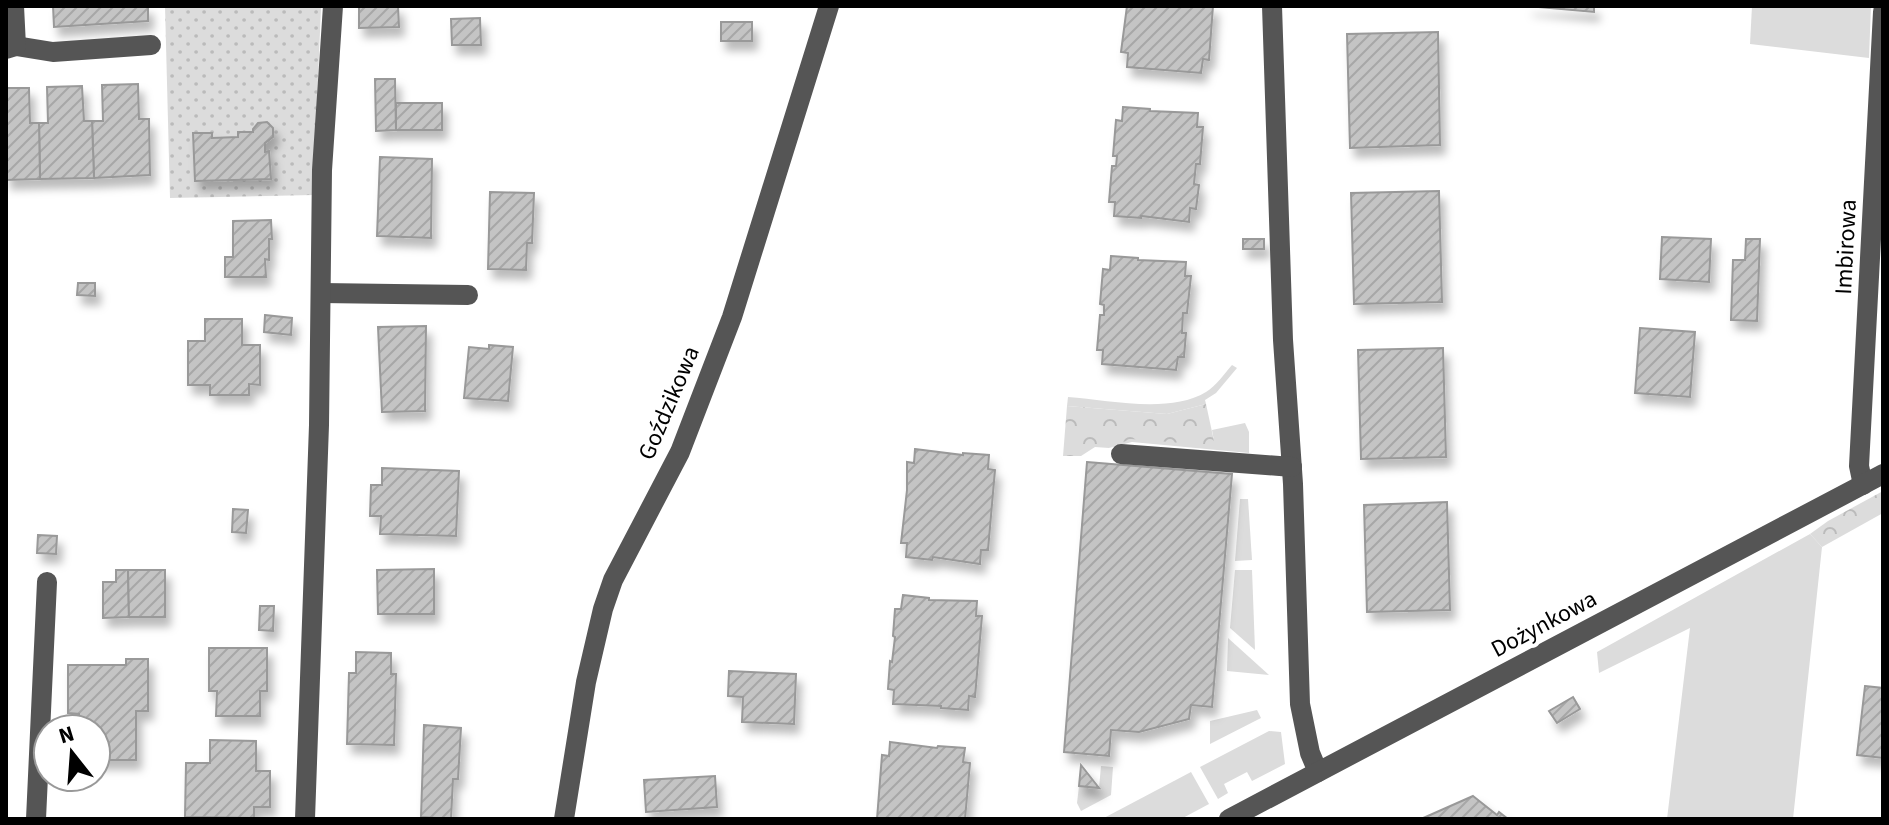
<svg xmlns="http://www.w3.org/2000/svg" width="1889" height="825" viewBox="0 0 1889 825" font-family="'Source Sans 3',sans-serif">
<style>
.grass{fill:#dcdcdc}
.forest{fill:url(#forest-crowns)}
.garden{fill:url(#garden-dots)}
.building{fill:url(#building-hatch);stroke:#999;stroke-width:2;filter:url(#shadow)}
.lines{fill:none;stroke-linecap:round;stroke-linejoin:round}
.minor{stroke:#555;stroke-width:20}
.labels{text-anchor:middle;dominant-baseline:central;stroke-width:8;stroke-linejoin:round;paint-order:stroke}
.street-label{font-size:24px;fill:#000;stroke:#fff}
</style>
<defs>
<pattern id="forest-crowns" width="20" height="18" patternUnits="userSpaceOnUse" patternTransform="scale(2)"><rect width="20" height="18" fill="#dcdcdc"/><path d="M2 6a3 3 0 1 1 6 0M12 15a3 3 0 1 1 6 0" fill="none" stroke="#bbb"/></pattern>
<pattern id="garden-dots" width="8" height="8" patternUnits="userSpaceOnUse" patternTransform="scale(2)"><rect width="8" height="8" fill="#dcdcdc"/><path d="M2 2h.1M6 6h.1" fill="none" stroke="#bbb" stroke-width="1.8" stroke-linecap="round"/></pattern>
<pattern id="building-hatch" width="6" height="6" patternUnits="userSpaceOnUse" patternTransform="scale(2)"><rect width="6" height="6" fill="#c4c4c4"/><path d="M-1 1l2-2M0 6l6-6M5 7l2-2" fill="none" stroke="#a7a7a7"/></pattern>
<filter id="shadow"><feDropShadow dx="5" dy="9" stdDeviation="4" flood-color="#0004"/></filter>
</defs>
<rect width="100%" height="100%" fill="#fff"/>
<!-- grass -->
<g class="grass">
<polygon points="1752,6 1871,6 1869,58 1750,44"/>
<path d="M1232,365L1237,368L1216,393L1205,400L1206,404L1167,414L1067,406L1068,397C1108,400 1170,414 1206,392C1216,386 1224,374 1232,365Z"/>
<polygon points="1245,423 1249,432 1249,453 1132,442 1109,448 1131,438 1214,441 1212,430"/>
<polygon points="1240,499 1248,499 1252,560 1235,561"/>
<polygon points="1810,534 1822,547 1793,819 1667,819 1690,628 1599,673 1597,652"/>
<polygon points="1235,570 1252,570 1255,650 1230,628"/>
<polygon points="1228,638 1269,675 1227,671"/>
<polygon points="1257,710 1261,718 1210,744 1210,721"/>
<polygon points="1269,731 1281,732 1285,764 1252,781 1247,772 1224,784 1228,793 1218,799 1200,767"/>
<polygon points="1101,766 1113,767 1111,795 1081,811 1077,803 1079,786 1099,788"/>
<polygon points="1191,772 1209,804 1181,819 1102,819"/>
</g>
<!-- forest -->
<g class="forest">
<polygon points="1206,404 1214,441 1207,445 1131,439 1109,448 1095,447 1081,456 1063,456 1067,406 1167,414"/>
<polygon points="1883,491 1883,513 1822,547 1810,534 1828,521"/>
</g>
<!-- garden -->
<polygon class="garden" points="165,6 321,8 313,195 170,198"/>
<!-- building -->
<g class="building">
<polygon points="53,6 148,6 148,21 54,27"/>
<polygon points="359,6 398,6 399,27 359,28"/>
<polygon points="1127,6 1213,6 1209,60 1203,59 1201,73 1127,67 1128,53 1121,52"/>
<polygon points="1527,6 1594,6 1594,12"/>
<polygon points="480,18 481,45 452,45 451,19"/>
<rect x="721" y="22" width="31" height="19"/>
<polygon points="1438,32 1440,145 1350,148 1347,34"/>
<polygon points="375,79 395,79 396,130 376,131"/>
<polygon points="138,84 139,119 149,119 150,175 94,178 92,121 103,121 102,85"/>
<polygon points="82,86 84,121 92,121 94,178 40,179 39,123 48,123 47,87"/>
<polygon points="6,88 29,88 30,123 39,123 40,179 6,180"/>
<rect x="396" y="103" width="46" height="27"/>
<polygon points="1123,107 1150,109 1150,111 1198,113 1197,127 1203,127 1200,164 1196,164 1194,184 1199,185 1196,209 1190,208 1189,222 1141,216 1141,218 1114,216 1115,202 1109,202 1112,166 1116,166 1117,156 1113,156 1116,120 1122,121"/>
<polygon points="267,122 273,128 273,137 265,143 265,152 269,151 271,179 195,181 193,133 212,133 212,138 238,137 238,132 253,132 253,129 258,123"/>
<polygon points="380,157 432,159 431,238 377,236"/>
<polygon points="1439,191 1442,302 1354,304 1351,193"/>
<polygon points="490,192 534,193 532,243 527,243 526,270 488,269"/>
<polygon points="271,220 272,239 269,239 269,260 265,259 266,277 225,277 225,257 233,257 233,221"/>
<polygon points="1662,237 1711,239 1709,282 1660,279"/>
<rect x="1243" y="239" width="21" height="10"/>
<polygon points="1746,239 1760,239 1757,321 1731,320 1733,260 1745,260"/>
<polygon points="1111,256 1138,258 1138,260 1186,262 1185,276 1191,276 1187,313 1183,313 1182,333 1186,333 1184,357 1178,357 1176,370 1102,364 1103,350 1097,350 1100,315 1104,315 1104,305 1100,304 1103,269 1110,270"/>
<polygon points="78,283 95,283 95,296 77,295"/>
<polygon points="265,315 292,318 291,335 264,332"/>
<polygon points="205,319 242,319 242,345 260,345 260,385 249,384 249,395 210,395 210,385 188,385 188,341 205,341"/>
<polygon points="426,326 425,411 382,412 378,327"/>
<polygon points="1640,328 1695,332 1690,397 1635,393"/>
<polygon points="489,345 513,347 508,401 464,398 469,347 489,349"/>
<polygon points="1443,348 1446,457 1361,459 1358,350"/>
<polygon points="915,449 963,455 963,453 989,455 988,469 995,470 988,550 981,550 980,564 933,557 932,560 906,557 907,543 901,543 907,490 907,462 914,463"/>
<polygon points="1087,462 1232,474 1212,707 1191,705 1189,719 1139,732 1111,730 1109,756 1064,752"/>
<polygon points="382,468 459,471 456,536 380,534 381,516 370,516 371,485 382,485"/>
<polygon points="1447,502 1450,610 1367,612 1364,505"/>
<polygon points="233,509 248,510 246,533 232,532"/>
<polygon points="38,535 57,536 56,554 37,553"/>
<polygon points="434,569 434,614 378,614 377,570"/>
<polygon points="116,570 128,570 129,617 103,618 103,582 116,582"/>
<polygon points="128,570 165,570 165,617 129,617"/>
<polygon points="903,595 929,598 929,600 977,601 976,616 982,616 975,697 969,696 968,710 941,708 941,706 893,704 894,690 888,689 890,661 892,662 895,637 893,636 895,609 901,609"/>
<polygon points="260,606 274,606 273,631 259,630"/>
<polygon points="209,648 267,648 267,691 260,691 260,716 216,716 217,691 209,691"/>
<polygon points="356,652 391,653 391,674 396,674 394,745 347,744 349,673 356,673"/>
<polygon points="126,659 148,659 148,711 136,711 136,760 96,760 96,729 79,729 79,714 68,713 68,665 126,665"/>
<polygon points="729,671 796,674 794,724 742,722 743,697 728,696"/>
<polygon points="1865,686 1883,688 1883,758 1857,755"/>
<polygon points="1573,697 1580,709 1557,723 1549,711"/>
<polygon points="424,725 461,728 458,779 453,779 451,819 421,817"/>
<polygon points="210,740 256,741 256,771 270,771 270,807 254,807 254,818 185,817 186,763 210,763"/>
<polygon points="890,742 937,748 938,746 965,748 963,762 970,763 965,819 877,819 882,755 889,756"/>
<polygon points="1081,765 1099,788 1079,786"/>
<polygon points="715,776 717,807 646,812 644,780"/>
<polygon points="1473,796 1497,815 1499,812 1508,819 1421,819"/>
</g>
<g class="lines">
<!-- minor -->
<g class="minor">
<polyline points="1272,6 1283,340 1293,484 1300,704 1310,753 1318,772"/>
<polyline points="16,46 53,52 151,45"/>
<polyline points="6,49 16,46 14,6"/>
<polyline points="321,293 468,295"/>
<polyline points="1121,454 1292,467"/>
<polyline points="1863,485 1859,466 1883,12"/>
<polyline points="36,819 47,582"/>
<polyline points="305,819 319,425 322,170 333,6"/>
<polyline points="564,819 586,682 603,609 613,580 680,452 732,317 829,6"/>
<polyline points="1229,819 1883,474"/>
</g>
</g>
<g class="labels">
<!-- street labels -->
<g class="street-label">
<text transform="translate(1846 247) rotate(-87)">Imbirowa</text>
<text transform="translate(669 403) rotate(-67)">Goździkowa</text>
<text transform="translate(1544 624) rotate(-28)">Dożynkowa</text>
</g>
</g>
<!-- border -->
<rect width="1889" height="825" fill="none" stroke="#000000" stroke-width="16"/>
<!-- north arrow -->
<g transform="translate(72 753) rotate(343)"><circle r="38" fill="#ffffff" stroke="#999999" stroke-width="2"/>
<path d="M0-6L14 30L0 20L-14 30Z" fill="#000000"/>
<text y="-12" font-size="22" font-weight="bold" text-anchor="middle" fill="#000000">N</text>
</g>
</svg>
